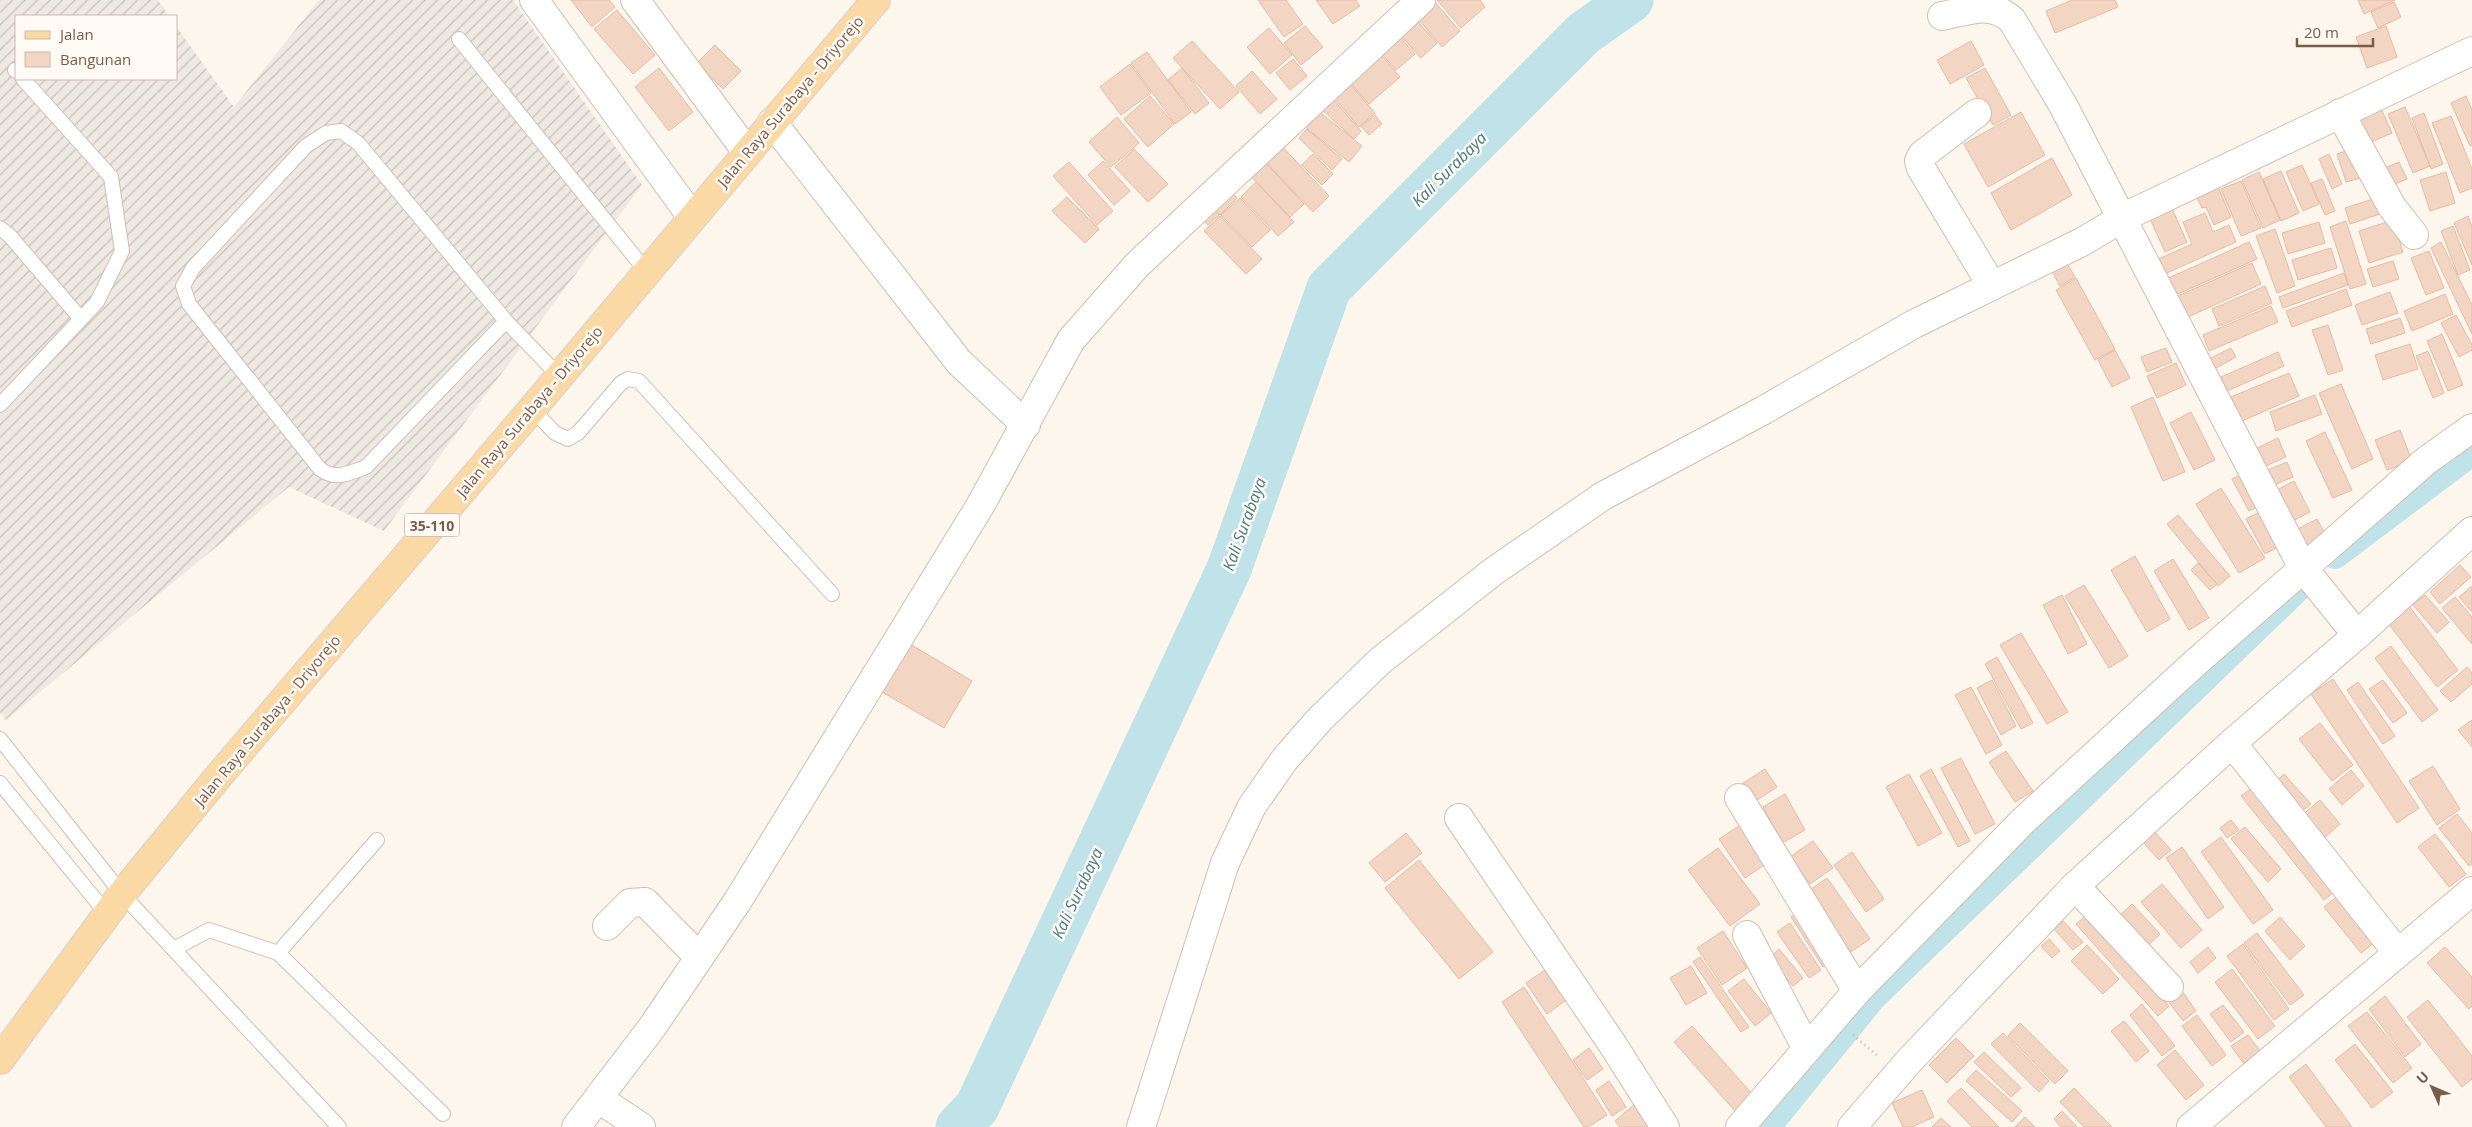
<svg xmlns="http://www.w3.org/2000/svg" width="2472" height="1127" viewBox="0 0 2472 1127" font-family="'Open Sans',sans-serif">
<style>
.industrial{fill:url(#industrial-furrows)}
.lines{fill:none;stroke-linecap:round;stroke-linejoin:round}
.canal{stroke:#bfe3e8;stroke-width:26}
.river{stroke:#bfe3e8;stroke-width:45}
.building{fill:#f3d5c3;stroke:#e6bba3}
.lane-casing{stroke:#d1beb0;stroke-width:16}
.street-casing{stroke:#d1beb0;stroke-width:30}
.primary-casing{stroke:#dad1cd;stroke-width:30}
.path{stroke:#d9b8a5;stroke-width:3;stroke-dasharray:1 4;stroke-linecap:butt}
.lane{stroke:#fff;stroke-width:14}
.street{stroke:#fff;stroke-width:28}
.primary{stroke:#fbd9a5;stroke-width:28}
.labels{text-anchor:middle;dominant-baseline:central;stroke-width:5;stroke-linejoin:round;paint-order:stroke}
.shield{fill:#fffaf3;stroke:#a28b7f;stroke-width:1}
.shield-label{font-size:14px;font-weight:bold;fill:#7a5c4d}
.street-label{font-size:15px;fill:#7a5c4d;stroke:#fffaf3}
.water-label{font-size:16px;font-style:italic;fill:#437c86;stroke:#fffaf3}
</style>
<defs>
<pattern id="industrial-furrows" width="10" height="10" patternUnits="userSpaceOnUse" patternTransform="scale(1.25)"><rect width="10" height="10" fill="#efe9e4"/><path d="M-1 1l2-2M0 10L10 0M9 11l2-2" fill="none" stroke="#c7c0bb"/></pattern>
</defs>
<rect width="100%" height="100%" fill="#fdf6ec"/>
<!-- industrial -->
<polygon class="industrial" points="0,0 158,0 169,16 16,16 16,79 176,79 176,26 234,107 319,0 513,0 642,185 384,531 289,487 6,720 0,713"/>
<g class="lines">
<!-- canal -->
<g class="canal">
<polyline points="2335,556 2472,453"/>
<polyline points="1768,1127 1873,998 2302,585"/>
</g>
<!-- river -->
<polyline class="river" points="958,1127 977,1107 1229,569 1329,288 1584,33 1631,0"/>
</g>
<!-- building -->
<g class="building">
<polygon points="571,0 609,0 615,7 592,27"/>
<polygon points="1258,0 1286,0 1303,24 1284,37"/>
<polygon points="1316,0 1356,0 1360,6 1333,24"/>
<polygon points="1433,0 1460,31 1442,47 1413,13"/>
<polygon points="1437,0 1480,0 1485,7 1461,28"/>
<polygon points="2072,0 2115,0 2118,7 2055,33 2046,11"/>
<polygon points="2358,0 2395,0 2364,14"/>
<polygon points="2394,2 2401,17 2378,28 2371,12"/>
<polygon points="617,10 655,55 633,74 594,29"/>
<polygon points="1411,14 1437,43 1421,58 1395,29"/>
<polygon points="1305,26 1323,47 1301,65 1284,43"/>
<polygon points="2386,26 2397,57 2367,68 2356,37"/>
<polygon points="1269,28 1292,55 1270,74 1247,47"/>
<polygon points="1392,28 1415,54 1396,70 1373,44"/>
<polygon points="1192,41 1239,92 1220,109 1173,58"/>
<polygon points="1971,41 1984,65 1950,84 1937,60"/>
<polygon points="715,45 741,71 723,89 697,63"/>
<polygon points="1376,49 1400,77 1369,104 1344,76"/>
<polygon points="1147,52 1191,112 1175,124 1131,63"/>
<polygon points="1293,59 1307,76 1290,90 1276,73"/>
<polygon points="1130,64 1151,93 1121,115 1100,87"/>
<polygon points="659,68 693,112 669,131 635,87"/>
<polygon points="1182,68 1209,103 1195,114 1168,80"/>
<polygon points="1985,68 2011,115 1993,125 1966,78"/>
<polygon points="1252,71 1277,99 1260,114 1236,86"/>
<polygon points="1343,76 1375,113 1359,127 1327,90"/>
<polygon points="1329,95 1361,131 1354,139 1317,105"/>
<polygon points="1150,96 1174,124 1148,147 1124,119"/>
<polygon points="2466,96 2472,110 2472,145 2470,146 2451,103"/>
<polygon points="2379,104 2392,133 2362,146 2349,118"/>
<polygon points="1312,106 1362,146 1349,162 1299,122"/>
<polygon points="2405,107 2430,166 2413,173 2388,114"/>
<polygon points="2021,112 2045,155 1988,187 1964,144"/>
<polygon points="2424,113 2443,164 2431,169 2412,118"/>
<polygon points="1375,115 1382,124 1369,135 1361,126"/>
<polygon points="2451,116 2472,169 2472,188 2460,193 2432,123"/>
<polygon points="1117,117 1139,143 1111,167 1089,142"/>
<polygon points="1307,129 1342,159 1332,170 1299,138"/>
<polygon points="1276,140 1329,196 1313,212 1259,155"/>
<polygon points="2355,148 2364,177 2346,182 2337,154"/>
<polygon points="1134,149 1168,184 1148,202 1115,167"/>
<polygon points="1313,154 1333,174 1322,185 1302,165"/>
<polygon points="2329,154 2342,184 2332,189 2319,159"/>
<polygon points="1260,157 1304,204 1290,217 1246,171"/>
<polygon points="2052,158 2072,195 2011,230 1991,193"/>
<polygon points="1103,161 1130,191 1114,205 1088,175"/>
<polygon points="1069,162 1113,211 1097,225 1053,176"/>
<polygon points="2399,162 2407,179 2393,185 2385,168"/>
<polygon points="2302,165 2319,204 2303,211 2286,172"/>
<polygon points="2281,171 2299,213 2281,221 2263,179"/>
<polygon points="2259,172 2280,220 2263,228 2242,180"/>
<polygon points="2446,172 2455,203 2430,211 2420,180"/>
<polygon points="2322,179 2335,211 2325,215 2311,183"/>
<polygon points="2241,181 2261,228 2241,236 2221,189"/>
<polygon points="1256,182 1294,222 1278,236 1241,197"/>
<polygon points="2216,182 2231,217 2214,225 2206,207 2202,208 2194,191"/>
<polygon points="1227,188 1237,198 1220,215 1210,204"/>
<polygon points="1067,197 1099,229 1085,243 1052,211"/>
<polygon points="2379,197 2383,213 2350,224 2345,208"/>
<polygon points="1240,198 1270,230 1252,247 1221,215"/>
<polygon points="2169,202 2187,242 2165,252 2147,212"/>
<polygon points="1208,203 1219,215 1208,225 1197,214"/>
<polygon points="2205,213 2213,232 2229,225 2236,242 2160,276 2154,261 2192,244 2183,222"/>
<polygon points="1220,216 1262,259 1246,274 1204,231"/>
<polygon points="2468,216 2472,227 2472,265 2454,223"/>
<polygon points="2393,220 2403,252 2369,263 2359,231"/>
<polygon points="2346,221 2366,284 2350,289 2330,227"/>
<polygon points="2319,222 2325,243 2288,254 2282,233"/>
<polygon points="2453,226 2470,270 2458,275 2441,231"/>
<polygon points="2275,229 2295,286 2277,293 2256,236"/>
<polygon points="2249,242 2257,259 2171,297 2164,280"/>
<polygon points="2441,242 2472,305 2472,334 2431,248"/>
<polygon points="2331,248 2337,268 2298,280 2292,260"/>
<polygon points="2429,251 2444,288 2426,295 2411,258"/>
<polygon points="2064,258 2075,277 2060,286 2049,266"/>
<polygon points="2393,261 2399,279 2373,287 2367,269"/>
<polygon points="2252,263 2261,284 2179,321 2169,300"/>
<polygon points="2344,273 2348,285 2283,308 2279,297"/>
<polygon points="2076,278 2115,349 2095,360 2056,290"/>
<polygon points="2265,286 2272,303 2219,326 2212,309"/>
<polygon points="2346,289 2352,305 2292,327 2286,311"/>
<polygon points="2390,292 2398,313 2362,325 2355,305"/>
<polygon points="2445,294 2453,314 2412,331 2404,311"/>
<polygon points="2271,306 2278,322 2209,351 2203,335"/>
<polygon points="2456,315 2472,345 2472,350 2459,357 2441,323"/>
<polygon points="2400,318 2405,333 2371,344 2366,329"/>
<polygon points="2328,325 2343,370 2328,375 2312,330"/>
<polygon points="2442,334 2463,385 2448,391 2427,341"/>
<polygon points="2410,344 2418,369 2383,380 2375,355"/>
<polygon points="2166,348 2172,362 2147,372 2141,357"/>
<polygon points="2231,348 2236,357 2214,369 2209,359"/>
<polygon points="2115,350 2130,378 2112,387 2098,360"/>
<polygon points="2428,351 2444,393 2433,398 2416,356"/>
<polygon points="2278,352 2284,366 2227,391 2221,377"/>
<polygon points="2176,363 2186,385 2157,398 2147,376"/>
<polygon points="2289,373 2299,396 2242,421 2231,397"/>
<polygon points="2341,384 2373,459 2352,469 2319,393"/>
<polygon points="2315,395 2322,414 2276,431 2270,412"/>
<polygon points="2153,397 2185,472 2163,481 2131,407"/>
<polygon points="2191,412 2215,460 2194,470 2170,423"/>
<polygon points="2400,430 2412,461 2387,470 2375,440"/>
<polygon points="2325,432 2352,490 2333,498 2306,441"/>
<polygon points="2278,438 2286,457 2259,469 2251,451"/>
<polygon points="2287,462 2293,477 2269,487 2263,472"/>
<polygon points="2245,472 2261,505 2249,511 2232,479"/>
<polygon points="2294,481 2310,512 2291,522 2275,491"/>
<polygon points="2221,488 2265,558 2239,573 2196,504"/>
<polygon points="2263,510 2282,545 2265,554 2246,519"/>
<polygon points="2178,515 2230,576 2218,586 2167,524"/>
<polygon points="2317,519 2327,537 2300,551 2290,533"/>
<polygon points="2135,556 2170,619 2147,632 2111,570"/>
<polygon points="2173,559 2209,618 2189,630 2154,571"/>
<polygon points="2198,563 2217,584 2210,590 2191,570"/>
<polygon points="2460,565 2471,577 2440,604 2430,592"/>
<polygon points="2084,585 2128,656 2109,668 2065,596"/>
<polygon points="2472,586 2472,612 2459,597"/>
<polygon points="2062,595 2087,644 2068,654 2043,605"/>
<polygon points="2425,595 2449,622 2437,633 2413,605"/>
<polygon points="2455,597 2472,617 2472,644 2442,608"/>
<polygon points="2409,606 2458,670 2437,687 2388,623"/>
<polygon points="2021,633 2068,712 2047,724 2000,645"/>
<polygon points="905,641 972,681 944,728 877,689"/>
<polygon points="2391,646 2438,710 2422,722 2375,658"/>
<polygon points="1997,657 2033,723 2021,729 1985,664"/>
<polygon points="2467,667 2472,673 2472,684 2451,702 2440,691"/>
<polygon points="2333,679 2419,808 2397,823 2311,694"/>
<polygon points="1992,680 2016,726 2001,735 1977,688"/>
<polygon points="2383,680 2407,713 2393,723 2369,689"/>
<polygon points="2358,682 2395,736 2383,744 2347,690"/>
<polygon points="1971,687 2002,745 1986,754 1955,695"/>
<polygon points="2472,720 2472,747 2458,730"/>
<polygon points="2320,723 2353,765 2332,781 2299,739"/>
<polygon points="2006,751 2033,791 2015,802 1989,762"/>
<polygon points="1961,758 1995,824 1975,834 1941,768"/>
<polygon points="2433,766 2460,809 2437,825 2409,781"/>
<polygon points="1765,769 1777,787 1751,804 1739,786"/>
<polygon points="1931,769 1970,841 1958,847 1920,776"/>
<polygon points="2351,770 2364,786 2342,805 2329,789"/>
<polygon points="1909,774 1942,833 1918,846 1886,787"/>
<polygon points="2284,774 2311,804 2301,812 2274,783"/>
<polygon points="2257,784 2339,888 2324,900 2241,796"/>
<polygon points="1785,794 1805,830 1782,843 1763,807"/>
<polygon points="2320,800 2340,824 2322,840 2301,816"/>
<polygon points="2457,814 2472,833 2472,864 2469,866 2439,828"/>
<polygon points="2231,820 2239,830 2227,838 2220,828"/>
<polygon points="1742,824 1767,863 1745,878 1719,839"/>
<polygon points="2245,827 2281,869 2268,882 2231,839"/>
<polygon points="2155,832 2171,850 2159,860 2143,842"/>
<polygon points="1406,833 1422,853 1385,882 1369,863"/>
<polygon points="2435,834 2466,874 2449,887 2418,847"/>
<polygon points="2221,837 2273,910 2253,924 2201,852"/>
<polygon points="1813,841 1833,868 1810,884 1790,857"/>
<polygon points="2182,847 2224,907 2208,919 2166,858"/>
<polygon points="1718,848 1760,904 1730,926 1688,870"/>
<polygon points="1852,852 1884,899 1866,912 1834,865"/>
<polygon points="1419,860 1493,952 1459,979 1385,888"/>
<polygon points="1827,878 1870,939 1846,955 1804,894"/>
<polygon points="2162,884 2202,930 2181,948 2141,902"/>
<polygon points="2341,893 2379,939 2361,953 2324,907"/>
<polygon points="2132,904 2160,934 2141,952 2113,922"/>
<polygon points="1802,910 1835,959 1823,967 1791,917"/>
<polygon points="2087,915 2169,1006 2158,1016 2076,924"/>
<polygon points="2280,917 2305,946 2290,960 2265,931"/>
<polygon points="2063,921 2083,942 2073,950 2054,929"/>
<polygon points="1790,923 1821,970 1809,978 1777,932"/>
<polygon points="1723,931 1747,968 1722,985 1697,948"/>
<polygon points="2257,933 2304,995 2290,1005 2244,943"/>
<polygon points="2049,939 2060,951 2052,958 2041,946"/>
<polygon points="2243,944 2289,1009 2274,1020 2227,956"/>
<polygon points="2087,945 2119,979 2103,994 2071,961"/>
<polygon points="2208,947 2216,958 2198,973 2190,962"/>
<polygon points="2445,947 2472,977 2472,1006 2469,1009 2427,963"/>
<polygon points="1779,949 1803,978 1793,986 1769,958"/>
<polygon points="1700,957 1749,1027 1741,1032 1693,962"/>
<polygon points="1691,966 1707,993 1686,1005 1670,978"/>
<polygon points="1548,968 1569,998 1547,1014 1526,983"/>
<polygon points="2232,969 2275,1026 2258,1039 2215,982"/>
<polygon points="1744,979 1771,1013 1755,1026 1728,991"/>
<polygon points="1524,987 1607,1115 1588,1127 1584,1127 1502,1002"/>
<polygon points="2180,988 2196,1011 2183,1021 2166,998"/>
<polygon points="2385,996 2421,1044 2405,1057 2369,1009"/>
<polygon points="2428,1000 2472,1056 2472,1079 2462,1087 2407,1017"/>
<polygon points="2142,1004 2175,1046 2162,1056 2130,1015"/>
<polygon points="2223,1005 2244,1032 2231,1042 2210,1014"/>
<polygon points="2367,1012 2412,1068 2393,1083 2348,1026"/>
<polygon points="2197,1015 2226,1055 2212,1066 2182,1026"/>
<polygon points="2124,1021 2149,1051 2136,1062 2111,1031"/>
<polygon points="2020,1023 2068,1071 2055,1084 2008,1036"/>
<polygon points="1692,1026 1753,1095 1735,1111 1674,1042"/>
<polygon points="2003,1033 2049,1081 2039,1092 1991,1044"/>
<polygon points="2248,1035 2261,1052 2244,1064 2231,1046"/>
<polygon points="1956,1038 1974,1056 1947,1083 1929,1065"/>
<polygon points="2355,1044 2393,1092 2372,1108 2335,1060"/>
<polygon points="1589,1048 1603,1069 1587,1080 1573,1060"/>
<polygon points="2175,1050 2204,1085 2186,1100 2157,1065"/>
<polygon points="1984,1052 2021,1088 2011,1097 1974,1062"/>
<polygon points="2306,1064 2352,1127 2326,1127 2289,1077"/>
<polygon points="1976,1070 2022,1111 2012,1122 1966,1081"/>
<polygon points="1609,1081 1626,1107 1612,1116 1596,1090"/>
<polygon points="1961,1088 1999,1127 1972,1127 1947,1101"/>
<polygon points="2074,1088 2112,1127 2084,1127 2060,1102"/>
<polygon points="1922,1090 1934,1117 1912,1127 1903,1127 1892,1103"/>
<polygon points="1635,1104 1654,1127 1620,1127 1615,1121"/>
<polygon points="2062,1111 2077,1127 2061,1127 2054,1119"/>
<polygon points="2025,1117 2035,1127 2015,1127"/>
<polygon points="1941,1118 1951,1127 1932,1127"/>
</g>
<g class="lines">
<defs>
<g id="lane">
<polyline points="459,39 646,271"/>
<polyline points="15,70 16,71"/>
<polyline points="0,228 10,236 81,319"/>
<path d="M506,321L358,143L341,131L326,133L306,146L193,268L183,286L189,304L320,469C336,481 349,473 366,467L506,321L559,376"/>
<polyline points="0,405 97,302 122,251 111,177 23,79"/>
<polyline points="532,409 555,433 568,439 578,433 621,383 628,379 639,381 832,594"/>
<polyline points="0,739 122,894 339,1127"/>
<polyline points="0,783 107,914"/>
<polyline points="174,949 209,930 278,953 443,1114"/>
<polyline points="278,953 377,840"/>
</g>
<g id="street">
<polyline points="534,0 692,217"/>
<polyline points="635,0 747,152"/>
<path d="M1942,16C1969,11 1990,0 2012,20L2063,105L2303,568L2357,635"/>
<polyline points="1977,113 1922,155 1919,161 1921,168 1992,286"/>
<polyline points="2340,113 2392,207 2414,235"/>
<polyline points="772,122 959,362 1026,425"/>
<polyline points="2232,743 2397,952"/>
<polyline points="1739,798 1857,991"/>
<polyline points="1459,818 1613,1045 1665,1127"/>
<polyline points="2075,886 2169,987"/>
<polyline points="607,926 630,903 645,902 699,957"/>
<polyline points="1747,935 1807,1049"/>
<polyline points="599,1099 641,1127"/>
<polyline points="576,1127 653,1026 737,902 980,506 1071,340 1137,265 1421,0"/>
<polyline points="1141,1127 1225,863 1252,806 1285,759 1320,719 1380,661 1494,571 1603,496 1764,410 1914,324 2082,242 2122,218 2472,51"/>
<polyline points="1740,1127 1857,991 2023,821 2195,663 2427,460 2472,428"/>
<polyline points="1852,1127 1909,1061 2075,886 2232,743 2357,635 2472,531"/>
<polyline points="2191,1127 2472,891"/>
</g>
<polyline id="primary" points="0,1060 122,894 217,778 532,409 876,0"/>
</defs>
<!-- lane casing -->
<use href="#lane" class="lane-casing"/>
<!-- street casing -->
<use href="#street" class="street-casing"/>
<!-- primary casing -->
<use href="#primary" class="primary-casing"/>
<!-- path -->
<polyline class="path" points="1853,1035 1879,1057"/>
<!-- lane -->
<use href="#lane" class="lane"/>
<!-- street -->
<use href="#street" class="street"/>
<!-- primary -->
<use href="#primary" class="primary"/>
</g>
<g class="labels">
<!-- shield labels -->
<rect class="shield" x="404.5" y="513.5" width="55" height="23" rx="4"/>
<g class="shield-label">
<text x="432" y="525">35-110</text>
</g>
<!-- street labels -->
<g class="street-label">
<text transform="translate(790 101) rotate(-50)">Jalan Raya Surabaya - Driyorejo</text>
<text transform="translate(529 411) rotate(-50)">Jalan Raya Surabaya - Driyorejo</text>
<text transform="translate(267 720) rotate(-50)">Jalan Raya Surabaya - Driyorejo</text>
</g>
<!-- water labels -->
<g class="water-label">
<text transform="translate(1449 169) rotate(-45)">Kali Surabaya</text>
<text transform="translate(1244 524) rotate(-70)">Kali Surabaya</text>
<text transform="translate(1077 893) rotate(-65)">Kali Surabaya</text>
</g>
</g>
<!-- legend -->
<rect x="15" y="15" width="162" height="65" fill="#fffaf3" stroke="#cabbb1"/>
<rect x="25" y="31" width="25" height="8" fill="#fbd9a5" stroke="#cabbb1"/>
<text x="60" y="40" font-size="15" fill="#7a5c4d">Jalan</text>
<rect x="25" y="52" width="25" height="15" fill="#f3d5c3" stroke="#cabbb1"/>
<text x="60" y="65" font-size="15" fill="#7a5c4d">Bangunan</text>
<!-- north arrow -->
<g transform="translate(2432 1087) rotate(315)" stroke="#fffaf3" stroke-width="4" paint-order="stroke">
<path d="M0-4L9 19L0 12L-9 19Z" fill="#7a5c4d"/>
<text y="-8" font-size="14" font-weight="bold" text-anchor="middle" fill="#7a5c4d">U</text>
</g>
<!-- scale -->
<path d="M2297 38v8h76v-8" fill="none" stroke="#7a5c4d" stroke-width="2.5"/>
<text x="2304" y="38" font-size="15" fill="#7a5c4d" stroke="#fffaf3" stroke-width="4" paint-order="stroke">20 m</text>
</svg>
